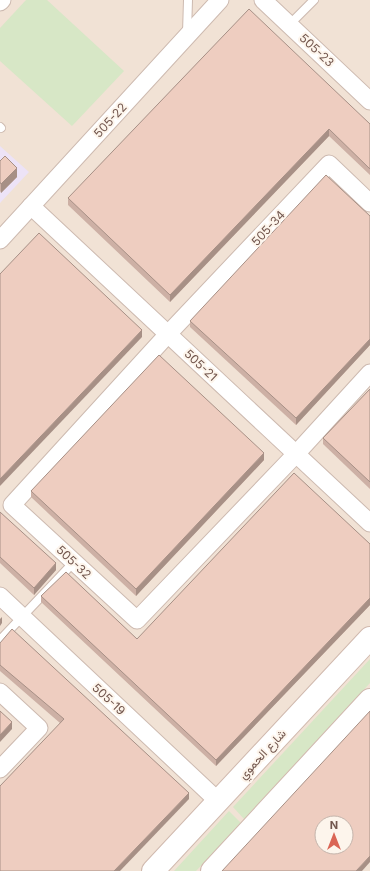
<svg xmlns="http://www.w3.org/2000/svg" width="370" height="871" viewBox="0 0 370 871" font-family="Inter,Vazirmatn,sans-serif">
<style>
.residential{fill:#f1e2d5;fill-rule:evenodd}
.education{fill:#ede3f7}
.green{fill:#d7e7c6}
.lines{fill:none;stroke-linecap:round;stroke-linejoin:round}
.lane-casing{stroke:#cdbab0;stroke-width:10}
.street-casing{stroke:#cdbab0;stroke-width:19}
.secondary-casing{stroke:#d0b9ae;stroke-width:24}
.lane{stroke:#fff;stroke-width:8}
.street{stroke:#fff;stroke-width:17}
.secondary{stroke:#fff;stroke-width:22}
.wall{fill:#cdb0a5}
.shaded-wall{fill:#a79086}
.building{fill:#eecdc0;stroke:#a79086;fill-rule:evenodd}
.labels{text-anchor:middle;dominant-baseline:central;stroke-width:4;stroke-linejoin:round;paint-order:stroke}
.street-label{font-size:12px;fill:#72564d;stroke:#fdf5ec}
</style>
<rect width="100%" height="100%" fill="#faf0e6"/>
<!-- residential -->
<path class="residential" d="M0,0H370V871H0ZM322,823H346V847H322Z"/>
<!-- education -->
<polygon class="education" points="0,146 29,172 0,203"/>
<!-- green -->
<g class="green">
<polygon points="26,0 47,0 124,71 72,126 0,61 0,28"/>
<polygon points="370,659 370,683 244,819 233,807"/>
<polygon points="229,811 241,823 196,871 174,871"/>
</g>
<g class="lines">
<defs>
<g id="lane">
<polyline points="289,25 314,0"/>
<polyline points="187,33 188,0"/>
<polyline points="0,127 1,128"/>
<polyline points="0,640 74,562"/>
</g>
<g id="street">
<polyline points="263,0 370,101"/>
<polyline points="0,2 2,0"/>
<polyline points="370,203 329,164 168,334 12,505 137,620 296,454 370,373"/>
<polyline points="31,206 370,523"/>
<polyline points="0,240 220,0"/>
<polyline points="0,596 218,801"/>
<polyline points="0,692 39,728 0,769"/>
</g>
<g id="secondary">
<polyline points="153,871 370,638"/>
<polyline points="212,871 370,700"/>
</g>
</defs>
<!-- lane casing -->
<use href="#lane" class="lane-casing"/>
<!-- street casing -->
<use href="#street" class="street-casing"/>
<!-- secondary casing -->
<use href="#secondary" class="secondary-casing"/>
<!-- lane -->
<use href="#lane" class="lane"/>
<!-- street -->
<use href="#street" class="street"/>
<!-- secondary -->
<use href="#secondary" class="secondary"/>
</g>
<!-- wall -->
<g class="wall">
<polygon points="362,117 370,124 370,175 329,136 170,302 68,205 68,198"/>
<polygon points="0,161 17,177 1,193 0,191"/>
<polygon points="370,216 370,345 296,425 190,327 190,321"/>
<polygon points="370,389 370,489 323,444 323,438"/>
<polygon points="264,460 136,596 31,497 31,491"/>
<polygon points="0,512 56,570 34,595 0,563"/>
<polygon points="370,544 370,605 216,766 41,602 41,596 137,639"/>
<polygon points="0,643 189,799 60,723 0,671"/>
</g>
<!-- shaded-wall -->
<g class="shaded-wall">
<polygon points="329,129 329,136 170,302 170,295"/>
<polygon points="17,168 17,177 1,193 1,184"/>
<polygon points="142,330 142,337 0,486 0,479"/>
<polygon points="370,339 370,345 296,425 296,418"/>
<polygon points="264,453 264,460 136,596 136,589"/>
<polygon points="56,563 56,570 34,595 34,588"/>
<polygon points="370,598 370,605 216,766 216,760"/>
<polygon points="2,617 2,623 0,626 0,619"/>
<polygon points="12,722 12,729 0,742 0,735"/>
<polygon points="189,793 189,799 120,871 114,871"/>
<polygon points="370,856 370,862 362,871 356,871"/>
</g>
<!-- building -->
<g class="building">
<polygon points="249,9 370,124 370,169 329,129 170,295 68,198"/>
<polygon points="5,156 17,168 1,184 0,182 0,161"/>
<polygon points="326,175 370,216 370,339 296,418 190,321"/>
<polygon points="39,233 142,330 0,479 0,274"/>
<polygon points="159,355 264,453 136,589 31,491"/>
<polygon points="370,389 370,482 323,438"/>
<polygon points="294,473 370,544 370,598 216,760 41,596 66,572 137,639"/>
<polygon points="0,512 56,563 34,588 0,557"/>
<polygon points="12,629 189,793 114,871 0,871 0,786 64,719 0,665 0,643"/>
<polygon points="0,711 12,722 0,735"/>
<path d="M370,711V856L356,871H222ZM322,823H346V847H322Z"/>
</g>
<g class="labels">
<!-- street labels -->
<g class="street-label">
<text transform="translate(317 50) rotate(43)">505-23</text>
<text transform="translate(110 120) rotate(-47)">505-22</text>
<text transform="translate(268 228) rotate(-47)">505-34</text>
<text transform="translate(201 365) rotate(43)">505-21</text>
<text transform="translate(74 562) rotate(43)">505-32</text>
<text transform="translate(109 699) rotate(43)">505-19</text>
<text transform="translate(262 754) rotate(-47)">شارع الحموي</text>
</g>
</g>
<!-- north arrow -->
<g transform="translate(334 835)"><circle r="19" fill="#fdf5ec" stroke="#c5b5ac"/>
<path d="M0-3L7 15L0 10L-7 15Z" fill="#da6555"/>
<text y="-6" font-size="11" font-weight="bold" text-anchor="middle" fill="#72564d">N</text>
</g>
</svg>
